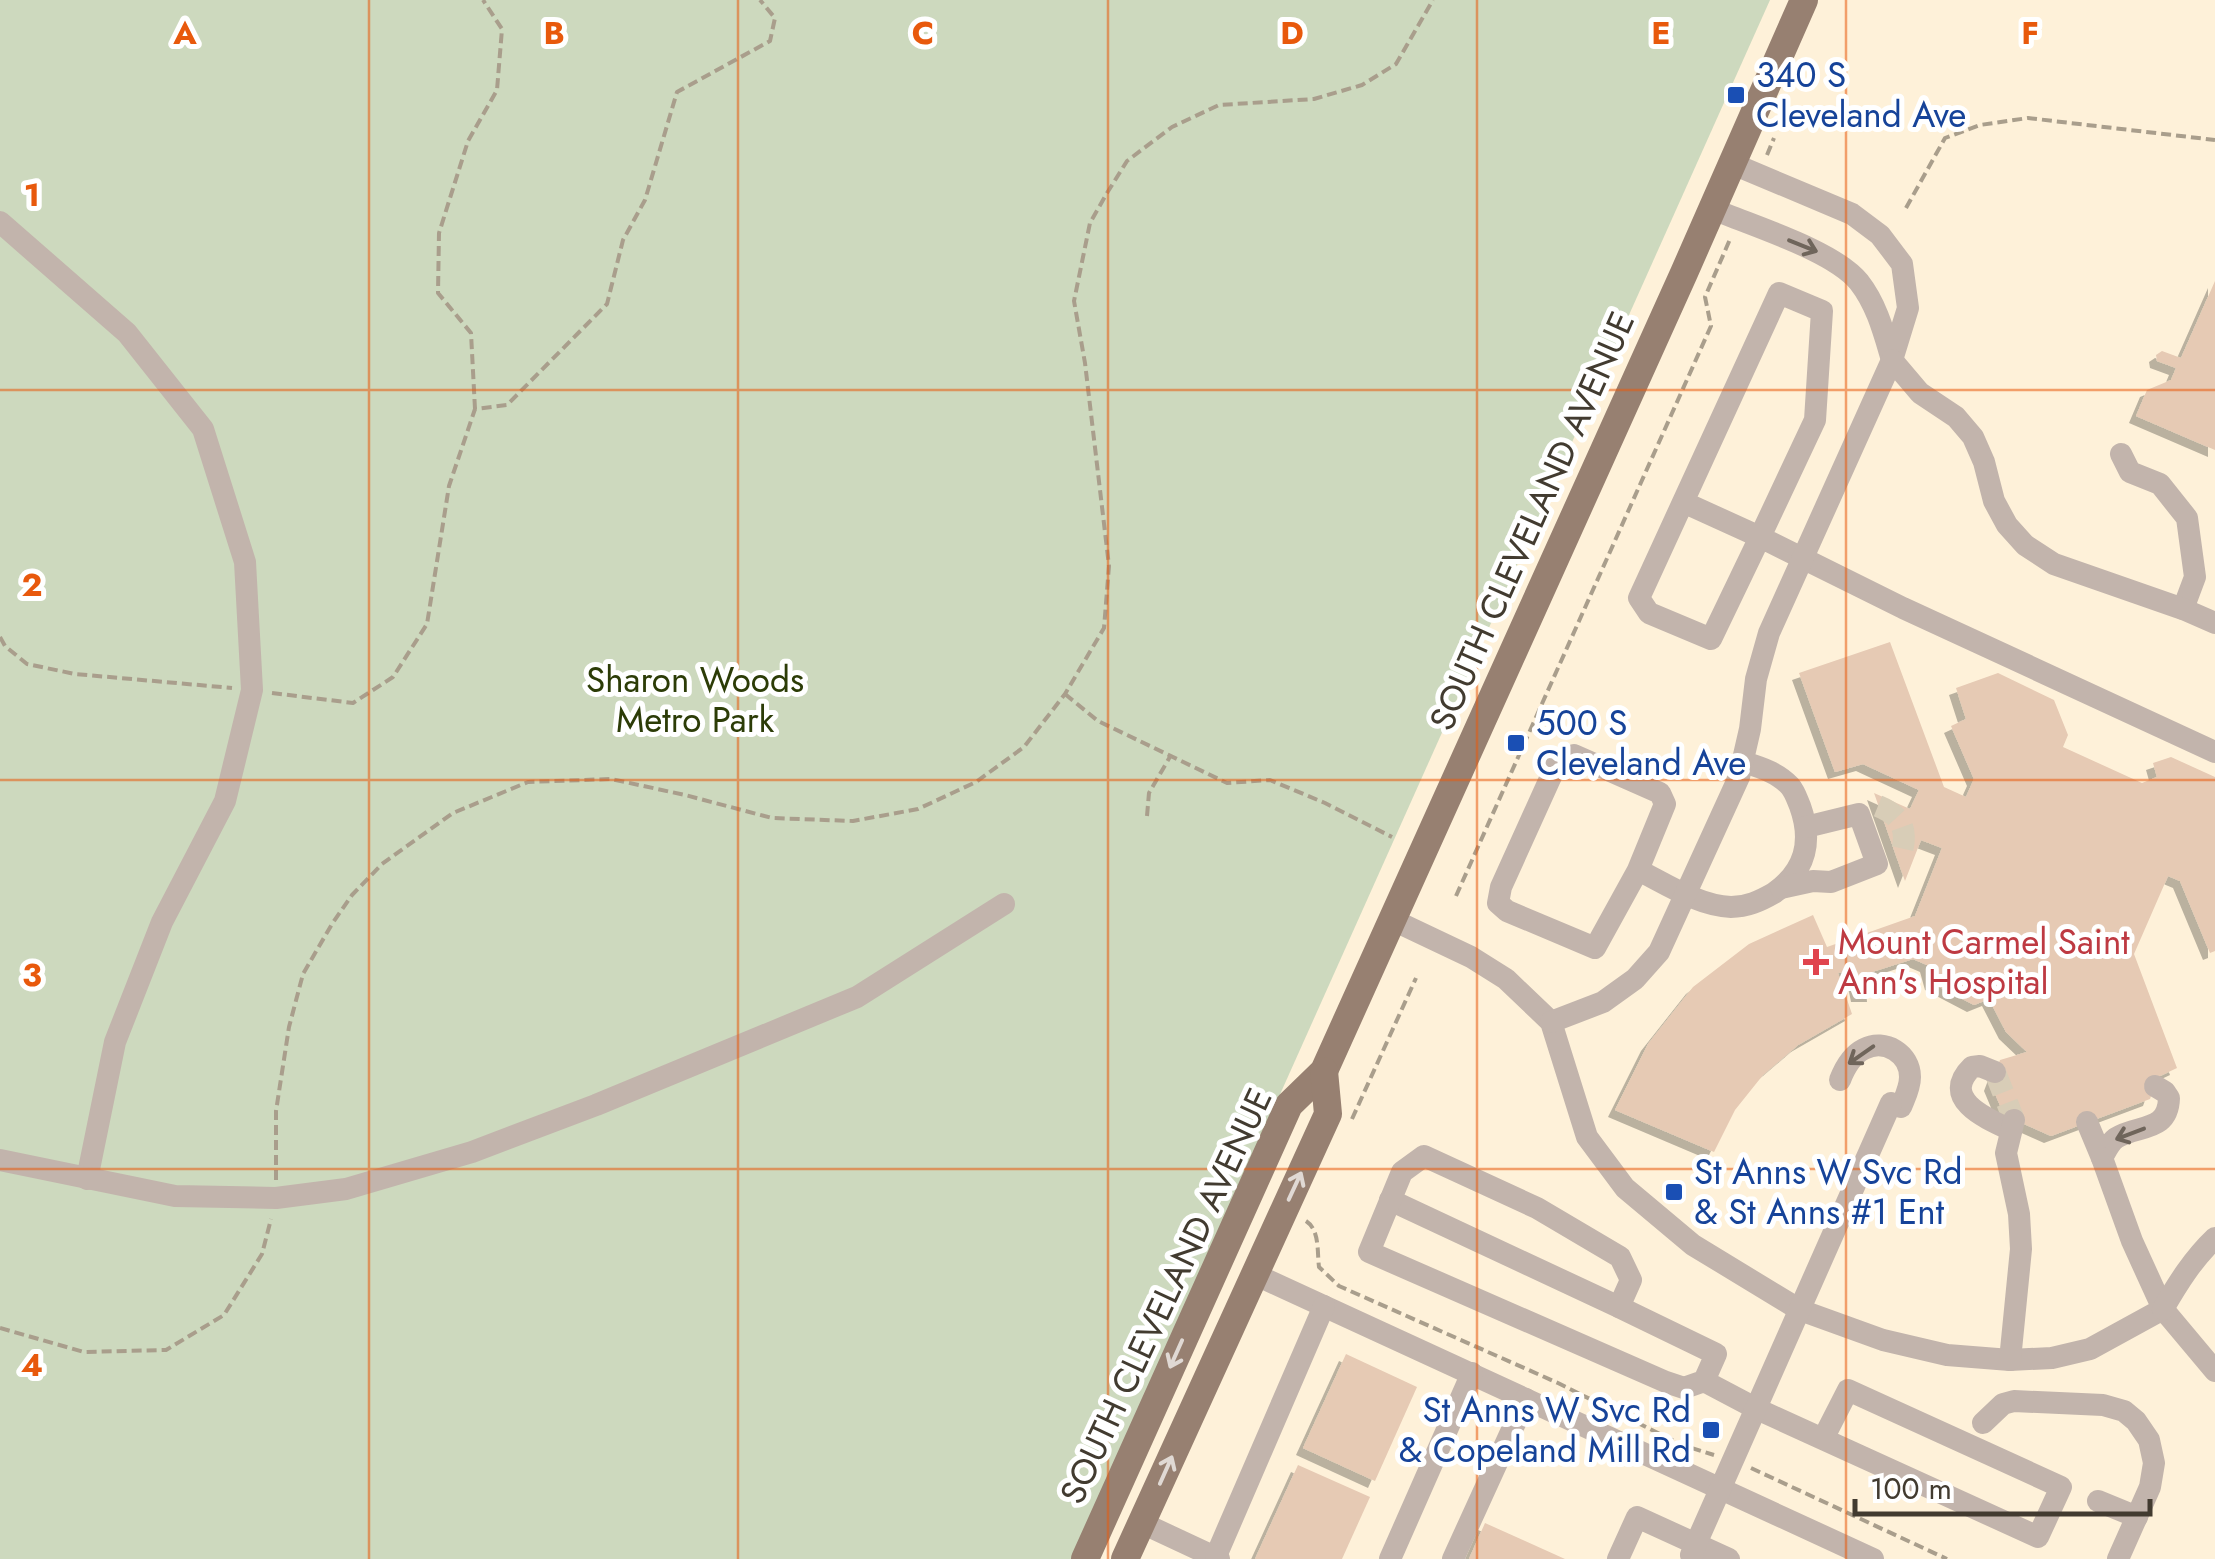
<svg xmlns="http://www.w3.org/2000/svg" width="2215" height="1559" viewBox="0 0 2215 1559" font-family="Jost,sans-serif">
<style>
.green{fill:#cdd9be}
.building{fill:#e6cab4;filter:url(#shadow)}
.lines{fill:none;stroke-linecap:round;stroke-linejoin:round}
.minor-tunnel{stroke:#d8cdb7;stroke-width:22;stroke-dasharray:22 11;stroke-linecap:butt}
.path{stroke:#a99e8c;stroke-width:4;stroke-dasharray:10 5;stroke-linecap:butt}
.minor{stroke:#c2b4ac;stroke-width:22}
.major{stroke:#978071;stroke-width:28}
.oneway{stroke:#6f655b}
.oneway2{stroke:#e0d9d4}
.grid{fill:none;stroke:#e8590c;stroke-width:2.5;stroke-opacity:0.55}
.transit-dot{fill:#1a4fb4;stroke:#fff;stroke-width:4}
.health-dot{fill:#e0444e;stroke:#fff;stroke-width:4}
.labels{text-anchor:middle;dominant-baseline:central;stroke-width:10;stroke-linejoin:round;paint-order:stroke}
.transit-label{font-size:35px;fill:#164399;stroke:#fff;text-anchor:start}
.street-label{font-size:35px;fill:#423b30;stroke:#fff}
.park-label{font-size:35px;fill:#2c3c07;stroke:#fff}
.health-label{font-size:35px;fill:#be3a42;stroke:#fff;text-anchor:start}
.grid-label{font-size:32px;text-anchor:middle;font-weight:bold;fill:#e8590c;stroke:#fff;stroke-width:10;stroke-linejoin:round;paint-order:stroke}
</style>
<defs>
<filter id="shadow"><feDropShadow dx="-7" dy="7" stdDeviation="0" flood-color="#0004"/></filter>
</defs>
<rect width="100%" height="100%" fill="#fef1d9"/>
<!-- green -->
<polygon class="green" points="0,0 1770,0 1072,1559 0,1559"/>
<!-- building -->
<g class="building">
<polygon points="2215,281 2215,450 2136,416 2147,390 2171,380 2176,368 2157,361 2156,355 2162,351 2181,358"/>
<polygon points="1890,642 1944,787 1966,797 1974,779 1951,726 1966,719 1956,688 1998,673 2054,700 2068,735 2063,747 2142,783 2157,777 2153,763 2171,757 2215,777 2215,951 2210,953 2180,881 2168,876 2134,954 2177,1068 2158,1077 2150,1099 2051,1136 2004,1115 1991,1084 2000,1060 2027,1052 2006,1032 1989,999 1974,1005 1932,983 1927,965 1913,959 1872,972 1874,995 1858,995 1853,970 1838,973 1852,1014 1798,1045 1763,1075 1735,1110 1714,1152 1615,1110 1648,1044 1693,987 1749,944 1813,915 1827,947 1915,916 1942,848 1921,840 1905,881 1874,793 1910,809 1919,790 1863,764 1835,772 1799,673"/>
<polygon points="1346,1354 1417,1387 1375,1481 1303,1448"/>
<polygon points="1298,1465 1370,1497 1342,1559 1255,1559"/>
<polygon points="1485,1523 1565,1559 1469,1559"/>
</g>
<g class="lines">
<!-- minor-tunnel -->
<g class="minor-tunnel">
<path d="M1878,806C1900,815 1908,828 1902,851L1896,855"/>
<polyline points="1995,1072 2014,1120"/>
</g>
<!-- path -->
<g class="path">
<polyline points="1767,155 1774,138"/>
<polyline points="1906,208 1945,138 1980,125 2028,118 2215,140"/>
<polyline points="475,409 471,333 438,293 439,233 468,141 497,90 502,29 483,0"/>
<polyline points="0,637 5,646 27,664 75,674 232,688"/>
<polyline points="272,693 353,703 393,677 427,624 449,486 475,409 507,405 607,304 623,240 645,200 677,92 770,41 775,18 760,0"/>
<polyline points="1065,694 1098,721 1227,783 1270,780 1325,803 1392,837"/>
<polyline points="1147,816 1149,793 1171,755"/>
<polyline points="1456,896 1711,326 1705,297 1731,237"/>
<polyline points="1352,1119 1416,978"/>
<polyline points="276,1180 276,1111 289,1027 303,974 332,924 352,895 382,864 453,813 528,782 611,779 685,795 772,818 853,821 918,809 976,782 1024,747 1065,694 1104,628 1109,566 1085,363 1074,301 1090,223 1107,193 1127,161 1172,127 1219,105 1314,99 1362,85 1396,64 1433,0"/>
<path d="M1306,1221C1320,1230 1317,1252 1319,1267L1339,1286L1558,1383L1682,1445L1714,1455"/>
<polyline points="0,1328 84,1352 166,1350 224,1315 262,1254 271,1219"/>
<polyline points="1751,1468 1947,1559"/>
</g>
<!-- minor -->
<g class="minor">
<path d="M1713,209C1752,226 1833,250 1859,282C1877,305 1884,333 1892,360L1908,308L1902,264L1880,235L1852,214L1733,164"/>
<polyline points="0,222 127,333 203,429 245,562 252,690 225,801 162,922 115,1042 87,1179"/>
<polyline points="2121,454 2130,472 2160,484 2187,518 2195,577 2183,609"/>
<path d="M1683,502L1760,537L1711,639L1649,613L1639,598C1686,496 1732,394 1779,293L1822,311L1815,420L1760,537L1903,608L2215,752"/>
<path d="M1638,870L1665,804L1660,793L1574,755L1558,761L1501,887L1498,903L1507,911L1595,948L1638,870C1666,884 1699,906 1731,907C1747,907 1760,901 1774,893C1805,871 1813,842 1800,806C1797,799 1795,792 1790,786C1777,772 1759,767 1743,762"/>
<polyline points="1781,888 1813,881 1831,882 1877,864 1859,814 1806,827"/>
<polyline points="1393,920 1471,957 1506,979 1551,1022 1587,1137 1625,1188 1693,1245 1800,1310 1883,1340 1947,1355 2010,1360 2052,1358 2090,1349 2163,1309 2215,1371"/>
<polyline points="1551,1022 1603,1002 1635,979 1659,952 1739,777 1750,729 1756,679 1769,633 1892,360 1920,393 1956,417 1973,437 1984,462 1994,501 2007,525 2025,545 2054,564 2183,609 2215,623"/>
<path d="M1995,1072L1980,1066L1972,1067C1939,1099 1987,1119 2011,1130"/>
<path d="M1840,1080C1845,1067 1852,1055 1864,1049C1885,1038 1910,1054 1910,1077C1910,1088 1905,1097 1901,1107"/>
<path d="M2087,1122L2102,1158C2106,1151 2109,1143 2116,1138C2138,1124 2168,1133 2169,1098L2165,1092L2155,1086"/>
<polyline points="2102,1158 2132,1241 2163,1309"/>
<polyline points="0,1160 175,1196 276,1198 346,1189 472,1152 596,1105 857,997 1004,904"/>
<polyline points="1390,1200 1619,1307"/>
<polyline points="1254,1274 1873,1559"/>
<path d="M2163,1309C2178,1283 2193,1259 2215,1238"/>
<polyline points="2010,1360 2021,1249 2019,1214 2006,1153 2014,1120"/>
<polyline points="1704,1381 1684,1388 1666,1382 1369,1252 1402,1172 1424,1156 1537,1208 1620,1257 1631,1280 1619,1307 1716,1354 1704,1381 1757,1409 2038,1537 2061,1487 1848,1390 1823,1439"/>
<polyline points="1983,1423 2003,1404 2014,1401 2103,1405 2124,1411 2136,1421 2149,1440 2154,1463 2150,1487 2118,1559"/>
<polyline points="2098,1501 2137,1517"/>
<polyline points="1142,1523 1219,1559"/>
<polyline points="1216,1556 1324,1306"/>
<polyline points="1390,1559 1472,1373"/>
<polyline points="1453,1559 1526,1399"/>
<polyline points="1618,1559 1637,1517 1729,1559"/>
<polyline points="1693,1559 1691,1555 1891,1103"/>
</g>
<!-- major -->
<g class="major">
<polyline points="1085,1559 1289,1105 1324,1071 1684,273 1804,0"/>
<polyline points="1125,1559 1328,1114 1324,1071"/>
</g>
</g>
<!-- one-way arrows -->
<defs><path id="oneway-shaft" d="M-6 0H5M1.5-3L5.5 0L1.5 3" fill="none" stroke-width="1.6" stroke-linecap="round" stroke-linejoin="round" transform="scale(2.5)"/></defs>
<g class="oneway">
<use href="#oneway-shaft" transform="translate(1803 246) rotate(22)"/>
<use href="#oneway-shaft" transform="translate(1861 1055) rotate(145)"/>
<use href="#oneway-shaft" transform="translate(2130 1134) rotate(159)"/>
</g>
<g class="oneway2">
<use href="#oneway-shaft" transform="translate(1295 1186) rotate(-65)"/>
<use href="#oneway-shaft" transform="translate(1176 1354) rotate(114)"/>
<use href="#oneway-shaft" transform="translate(1166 1470) rotate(-66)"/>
</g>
<!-- grid -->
<path class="grid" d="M369,0V1559M738,0V1559M1108,0V1559M1477,0V1559M1846,0V1559M0,390H2215M0,780H2215M0,1169H2215"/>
<!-- markers -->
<g class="transit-dot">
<rect x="1726" y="85" width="20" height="20" rx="5"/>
<rect x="1506" y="733" width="20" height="20" rx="5"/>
<rect x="1664" y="1182" width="20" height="20" rx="5"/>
<rect x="1701" y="1420" width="20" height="20" rx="5"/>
</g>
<path class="health-dot" d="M1811 947h10v10h10v10h-10v10h-10v-10h-10v-10h10z"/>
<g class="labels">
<!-- transit labels -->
<g class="transit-label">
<text x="1756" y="75">340 S<tspan x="1756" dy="40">Cleveland Ave</tspan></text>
<text x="1536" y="723">500 S<tspan x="1536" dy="40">Cleveland Ave</tspan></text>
<text x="1694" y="1172">St Anns W Svc Rd<tspan x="1694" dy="40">&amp; St Anns #1 Ent</tspan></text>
<text x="1691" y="1410" text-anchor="end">St Anns W Svc Rd<tspan x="1691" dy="40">&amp; Copeland Mill Rd</tspan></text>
</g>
<!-- street labels -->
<g class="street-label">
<text transform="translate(1532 521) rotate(-66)">SOUTH CLEVELAND AVENUE</text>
<text transform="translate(1166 1296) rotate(-65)">SOUTH CLEVELAND AVENUE</text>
</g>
<!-- park labels -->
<g class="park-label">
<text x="695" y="680">Sharon Woods<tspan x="695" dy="40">Metro Park</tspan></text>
</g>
<!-- health labels -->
<g class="health-label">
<text x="1838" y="942">Mount Carmel Saint<tspan x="1838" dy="40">Ann's Hospital</tspan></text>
</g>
</g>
<g class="grid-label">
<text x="185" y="44">A</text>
<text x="554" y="44">B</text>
<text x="923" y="44">C</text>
<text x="1292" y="44">D</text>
<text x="1661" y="44">E</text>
<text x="2030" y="44">F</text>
<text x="32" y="206">1</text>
<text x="32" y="596">2</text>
<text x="32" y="986">3</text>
<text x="32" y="1376">4</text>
</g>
<!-- scale -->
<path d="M1855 1499v15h295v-15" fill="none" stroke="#423b30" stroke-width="5"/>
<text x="1870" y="1499" font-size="30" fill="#423b30" stroke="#ffffff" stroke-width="8" paint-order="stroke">100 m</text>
</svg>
